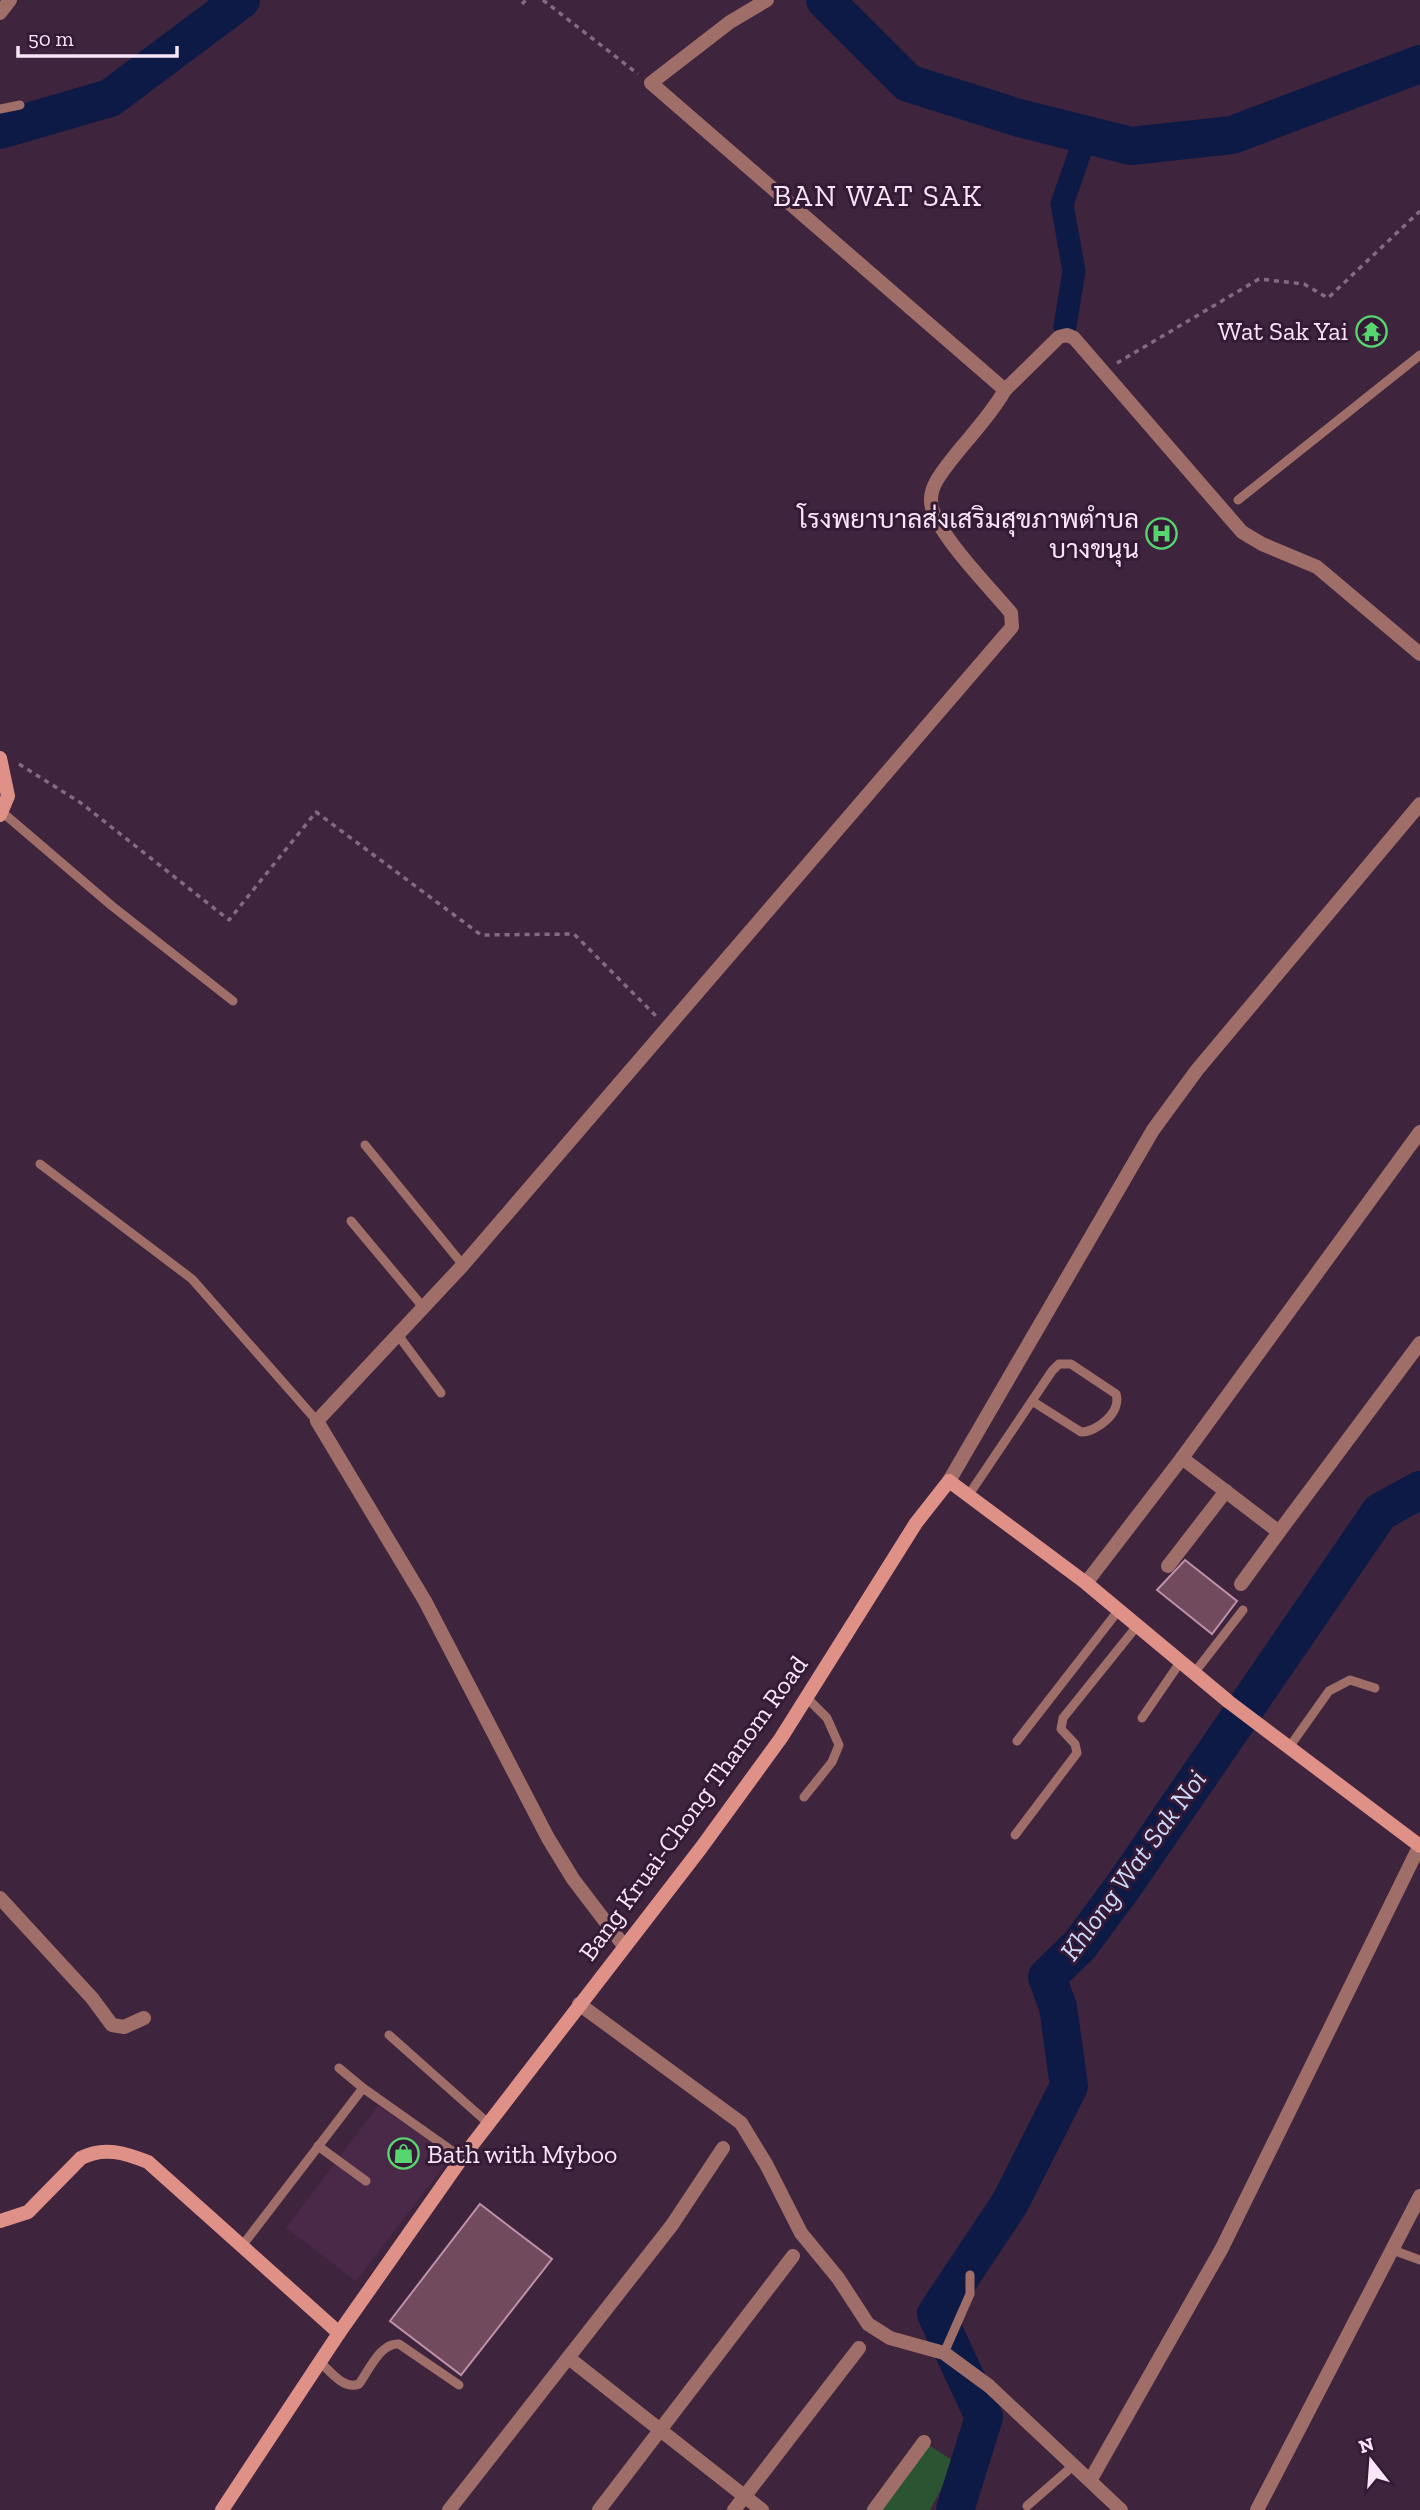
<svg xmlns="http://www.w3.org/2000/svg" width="1420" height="2510" viewBox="0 0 1420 2510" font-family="'Zilla Slab',Sarabun,serif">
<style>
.built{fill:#492848}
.green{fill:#2b5532}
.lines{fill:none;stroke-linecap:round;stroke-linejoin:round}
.canal{stroke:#0e1a46;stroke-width:23}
.river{stroke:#0e1a46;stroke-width:38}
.building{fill:#714a5e;stroke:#bd91a7;stroke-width:2}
.path{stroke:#836b82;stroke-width:3.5;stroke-dasharray:5 5;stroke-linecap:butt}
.lane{stroke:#a06e68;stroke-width:9}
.street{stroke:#a06e68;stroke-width:14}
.secondary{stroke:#e09187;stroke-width:14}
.labels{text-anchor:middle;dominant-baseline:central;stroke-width:6;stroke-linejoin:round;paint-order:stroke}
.poi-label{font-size:26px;fill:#f8e6f7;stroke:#341a34;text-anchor:end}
.street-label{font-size:26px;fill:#f8e6f7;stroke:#341a34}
.water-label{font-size:28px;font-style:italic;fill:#cddafa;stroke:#341a34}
.quarter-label{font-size:30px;letter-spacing:2px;fill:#f8e6f7;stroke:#341a34}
</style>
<rect width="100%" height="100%" fill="#3f243e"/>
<!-- built -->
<polygon class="built" points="378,2106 452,2156 356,2281 286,2228"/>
<!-- green -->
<polygon class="green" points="924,2442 955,2462 930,2510 866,2510"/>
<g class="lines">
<!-- canal -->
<polyline class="canal" points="1065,326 1074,271 1062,204 1086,135"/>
<!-- river -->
<g class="river">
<polyline points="825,0 908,83 1019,118 1131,146 1232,135 1420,64"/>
<polyline points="0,130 110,98 241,0"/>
<polyline points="955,2510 984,2417 936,2314 1010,2203 1069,2086 1058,2007 1047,1977 1080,1945 1125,1884 1380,1512 1420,1490"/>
</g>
</g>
<!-- building -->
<g class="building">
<polygon points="1185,1560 1237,1601 1212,1634 1157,1590"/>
<polygon points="480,2204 552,2259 461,2375 390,2321"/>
</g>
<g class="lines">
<!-- path -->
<g class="path">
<polyline points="543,0 638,74"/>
<polyline points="522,4 526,0"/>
<polyline points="1117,363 1259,279 1304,284 1328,298 1420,211"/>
<polyline points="19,764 81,803 229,920 316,812 481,935 574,934 656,1016"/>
</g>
<!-- lane -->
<g class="lane">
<polyline points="0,109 20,105"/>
<polyline points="1238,500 1420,355"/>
<polyline points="2,812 112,906 233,1001"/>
<polyline points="365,1145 463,1265"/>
<polyline points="40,1164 192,1279 317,1421"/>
<polyline points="351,1221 423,1307"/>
<polyline points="398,1335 441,1393"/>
<path d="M970,1493L1052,1371L1059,1364H1071L1116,1394C1122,1412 1097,1432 1081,1432L1032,1401"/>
<polyline points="1195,1672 1243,1610"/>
<polyline points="1142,1718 1181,1661"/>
<polyline points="1017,1741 1118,1611"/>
<polyline points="1290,1746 1329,1691 1350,1680 1375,1688"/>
<polyline points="804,1797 832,1762 839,1745 827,1718 808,1699"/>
<polyline points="1015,1835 1077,1753 1075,1744 1061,1729 1063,1718 1137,1626"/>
<polyline points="389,2035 488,2123"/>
<polyline points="363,2088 462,2158"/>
<polyline points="318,2146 366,2181"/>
<polyline points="242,2246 363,2088 339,2068"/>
<polyline points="1390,2249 1420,2260"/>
<polyline points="944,2353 970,2294 970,2275"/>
<path d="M320,2362C331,2372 344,2390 359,2384C369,2370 381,2342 399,2344L459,2385"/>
<polyline points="1027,2506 1074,2465"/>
</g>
<!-- street -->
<g class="street">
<polyline points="767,0 730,22 651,83 1005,390 1059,337 1067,335 1074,338 1242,532 1262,544 1317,567 1420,654"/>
<polyline points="0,13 10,0"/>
<polyline points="1182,1458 1279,1532 1420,1343"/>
<polyline points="949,1481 1153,1130 1197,1070 1420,804"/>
<polyline points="1168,1566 1226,1491"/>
<polyline points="1086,1583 1182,1458 1420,1132"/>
<polyline points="1241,1584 1279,1532"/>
<polyline points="0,1898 92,1998 112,2025 124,2027 144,2018"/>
<path d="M624,1946L573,1879L548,1838L425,1601L317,1421L463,1265L1012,627L1011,613C990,588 943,540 933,511C929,500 931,490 937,480C955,450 985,425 1005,390"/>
<polyline points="579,2004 741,2123 766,2164 801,2233 838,2278 868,2324 890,2338 944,2353 989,2386 1121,2510"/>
<polyline points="570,2359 762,2510"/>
<polyline points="1091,2479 1222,2248 1420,1845"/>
<polyline points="449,2510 672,2225 723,2148"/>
<polyline points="599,2510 793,2256"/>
<polyline points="734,2510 859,2348"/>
<polyline points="874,2510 924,2442"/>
<polyline points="1257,2510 1420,2196"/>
</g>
<!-- secondary -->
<g class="secondary">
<polyline points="0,758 8,796 0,815"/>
<path d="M0,2221L28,2212L81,2158C104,2146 125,2153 148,2162L339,2333"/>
<polyline points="222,2510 339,2333 462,2158 701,1848 781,1738 916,1523 949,1481 1086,1583 1229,1702 1420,1846"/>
</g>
</g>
<!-- icons -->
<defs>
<symbol id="temple-ring" viewBox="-11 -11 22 22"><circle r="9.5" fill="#341a34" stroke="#57d670" stroke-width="1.5"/><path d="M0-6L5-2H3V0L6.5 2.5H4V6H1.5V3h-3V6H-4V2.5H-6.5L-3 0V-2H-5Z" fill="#57d670"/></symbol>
<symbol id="hospital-ring" viewBox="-11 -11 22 22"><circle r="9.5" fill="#341a34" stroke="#57d670" stroke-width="1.5"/><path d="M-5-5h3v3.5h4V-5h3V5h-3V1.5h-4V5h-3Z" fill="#57d670"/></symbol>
<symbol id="shop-ring" viewBox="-11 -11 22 22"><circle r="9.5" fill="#341a34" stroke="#57d670" stroke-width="1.5"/><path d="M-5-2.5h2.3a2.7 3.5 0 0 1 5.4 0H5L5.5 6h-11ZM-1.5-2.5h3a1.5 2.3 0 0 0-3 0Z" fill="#57d670"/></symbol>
</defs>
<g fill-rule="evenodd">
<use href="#temple-ring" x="1354" y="314" width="35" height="35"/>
<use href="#hospital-ring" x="1144" y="516" width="35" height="35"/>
<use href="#shop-ring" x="386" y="2136" width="35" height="35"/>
</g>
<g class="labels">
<!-- poi labels -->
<g class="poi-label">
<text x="1348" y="331">Wat Sak Yai</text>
<text x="1139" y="519">โรงพยาบาลส่งเสริมสุขภาพตำบล<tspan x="1139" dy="30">บางขนุน</tspan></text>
<text x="427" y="2154" text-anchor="start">Bath with Myboo</text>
</g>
<!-- street labels -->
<g class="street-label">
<text transform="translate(693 1808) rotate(-54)">Bang Kruai-Chong Thanom Road</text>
</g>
<!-- water labels -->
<g class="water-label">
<text transform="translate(1133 1865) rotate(-54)">Khlong Wat Sak Noi</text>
</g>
<!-- quarter labels -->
<g class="quarter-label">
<text x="878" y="196">BAN WAT SAK</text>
</g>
</g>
<!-- north arrow -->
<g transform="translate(1371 2461) rotate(343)" stroke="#341a34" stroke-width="5" paint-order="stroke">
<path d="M0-5L12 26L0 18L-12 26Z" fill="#f8e6f7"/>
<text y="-10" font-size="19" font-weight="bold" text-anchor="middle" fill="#f8e6f7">N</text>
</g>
<!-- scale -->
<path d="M18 46v10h159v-10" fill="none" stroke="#f8e6f7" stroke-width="3.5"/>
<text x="28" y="46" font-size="21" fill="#f8e6f7" stroke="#341a34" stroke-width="5" paint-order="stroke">50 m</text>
</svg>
